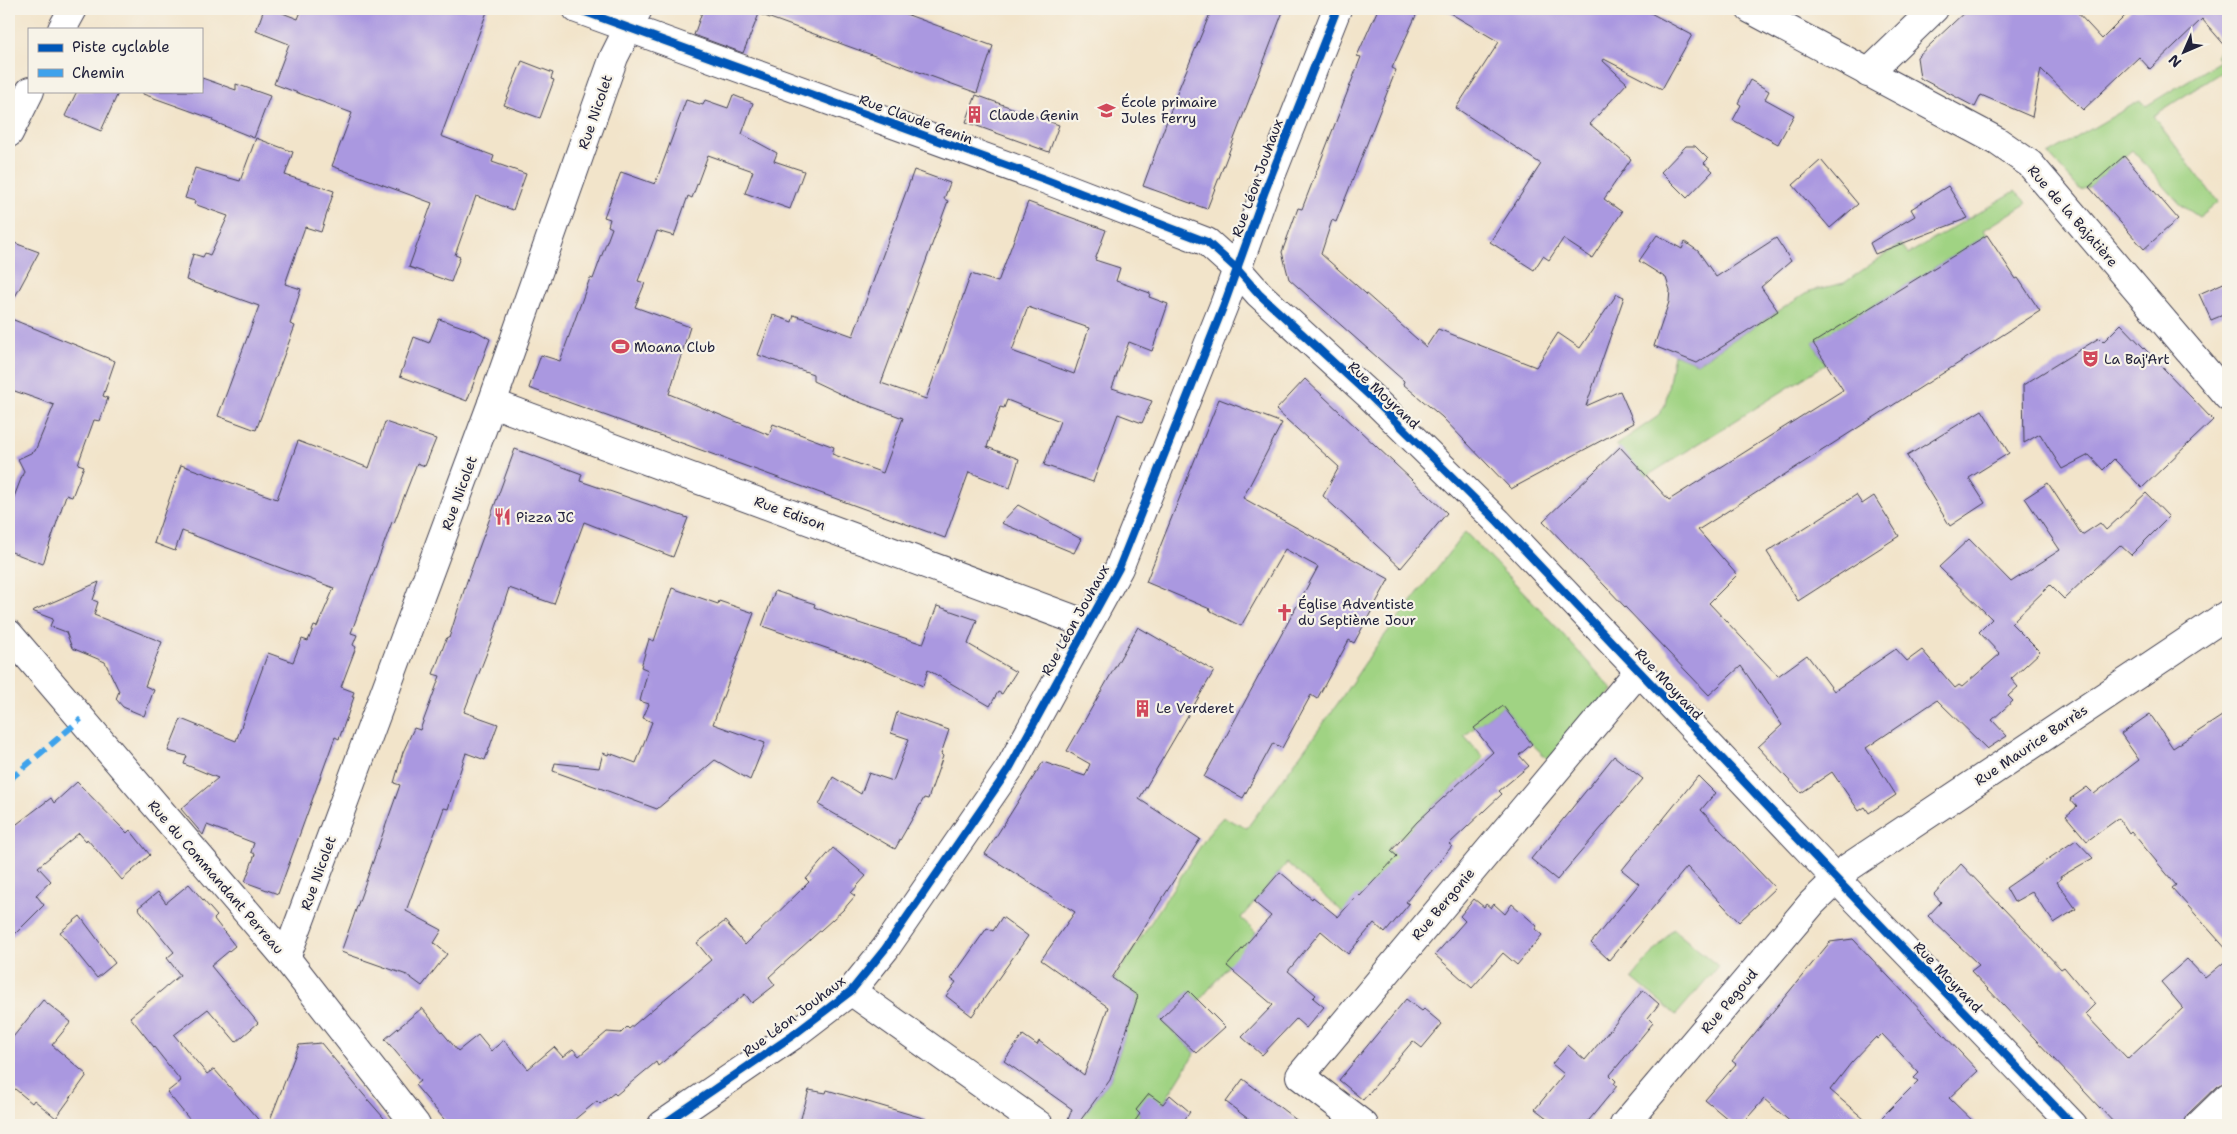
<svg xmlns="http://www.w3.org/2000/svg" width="2237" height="1134" viewBox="0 0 2237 1134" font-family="'Shantell Sans',sans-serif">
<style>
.green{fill:#a0d383;stroke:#617a5f}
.building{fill:#aa98e0;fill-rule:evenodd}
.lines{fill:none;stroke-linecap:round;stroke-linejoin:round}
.minor-casing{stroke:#413f50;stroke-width:30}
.minor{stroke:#fff;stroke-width:28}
.quiet{stroke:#3ea2ec;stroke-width:6;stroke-dasharray:12 6;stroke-linecap:butt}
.cycleway-casing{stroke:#f7f3e8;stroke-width:11}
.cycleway{stroke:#0057b8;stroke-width:8}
.labels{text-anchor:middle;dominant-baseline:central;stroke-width:4.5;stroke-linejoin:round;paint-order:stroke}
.poi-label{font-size:14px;fill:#22223b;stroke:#f7f3e8;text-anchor:start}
.street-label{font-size:14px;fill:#22223b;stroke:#f7f3e8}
</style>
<rect width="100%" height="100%" fill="#f7f3e8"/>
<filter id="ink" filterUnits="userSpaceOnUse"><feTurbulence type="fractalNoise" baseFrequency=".02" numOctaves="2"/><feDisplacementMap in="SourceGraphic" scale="10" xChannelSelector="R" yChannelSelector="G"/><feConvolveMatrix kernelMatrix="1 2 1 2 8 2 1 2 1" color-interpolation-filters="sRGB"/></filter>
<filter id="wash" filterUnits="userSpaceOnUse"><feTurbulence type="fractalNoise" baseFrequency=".0096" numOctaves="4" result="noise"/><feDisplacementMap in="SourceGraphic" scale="20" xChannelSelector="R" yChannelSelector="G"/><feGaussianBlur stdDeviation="1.12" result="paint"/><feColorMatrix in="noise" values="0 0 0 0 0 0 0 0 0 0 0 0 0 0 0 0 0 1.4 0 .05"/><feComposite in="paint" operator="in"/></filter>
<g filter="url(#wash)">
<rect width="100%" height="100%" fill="#f2e4ca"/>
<!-- green -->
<g class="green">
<polygon points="2228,35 2228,72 2226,69 2153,116 2218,202 2199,217 2180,204 2132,150 2089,187 2080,190 2048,154 2141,100 2146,106 2220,61 2216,56"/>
<polygon points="2015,191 2027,203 1984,230 1987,235 1813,343 1826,364 1647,476 1616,445 1657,417 1665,405 1674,354 1697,363 1810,291 1844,283 1900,244 1908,254"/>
<polygon points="1465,532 1540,609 1613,690 1549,760 1532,744 1503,706 1464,736 1484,758 1420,819 1402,839 1399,837 1388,849 1398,857 1360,897 1343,912 1287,863 1241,918 1256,932 1251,939 1199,1001 1189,991 1160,1019 1195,1053 1163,1104 1136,1110 1140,1114 1132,1125 1092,1125 1083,1117 1110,1080 1138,996 1114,979 1211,830 1223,817 1247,828 1338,703 1375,648"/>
<polygon points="1673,929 1718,966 1676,1015 1632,978"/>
</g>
<g id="blocks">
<!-- building -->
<g class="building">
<polygon points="264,9 272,9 298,19 302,9 488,9 441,136 494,156 492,162 526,174 513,210 476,196 455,255 460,257 451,282 409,267 432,203 332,166 352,113 274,84 289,44 256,31"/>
<polygon points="703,9 892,9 993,46 977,93 759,14 743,53 694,35"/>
<polygon points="1212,9 1284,9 1207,209 1143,186 1179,88"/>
<polygon points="1378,9 1419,9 1392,68 1396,70 1336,222 1332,220 1321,254 1426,347 1438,329 1536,367 1558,333 1580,348 1617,294 1624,297 1586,406 1620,391 1634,423 1511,489 1442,417 1403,384 1404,381 1289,279 1282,252 1298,208 1302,209 1361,57 1357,56"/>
<polygon points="1443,9 1643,9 1692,35 1662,89 1604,59 1603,61 1627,83 1590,124 1631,159 1604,199 1622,212 1592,258 1563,239 1549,260 1543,256 1534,270 1490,242 1541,164 1456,108 1499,42"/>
<polygon points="1968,9 2074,9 2102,39 2132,9 2228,9 2228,49 2202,19 2150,69 2139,57 2083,110 2041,69 2032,117 1981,95 1975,107 1920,78 1917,57"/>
<polygon points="522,61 553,73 551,79 554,80 540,118 504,105"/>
<polygon points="202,78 236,90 236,84 270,96 254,138 212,121 213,119 143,94 143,91 201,91"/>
<polygon points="1750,80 1769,91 1765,99 1794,115 1778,144 1733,120 1741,105 1738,103"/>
<polygon points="77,91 119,91 101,131 65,116"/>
<path d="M733,95L753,103L742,134L777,153L774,161L804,171L790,209L745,193L753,171L708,155L692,198L688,196L674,236L657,231L638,281L645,283L635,307L690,327L669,394L769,435L773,424L834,447L832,454L883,473L903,418L851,399L813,381V374L758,355L773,315L792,322L794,315L853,336L914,170L950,183L944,199L948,201L881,383L926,399L971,274L998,282L1028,202L1106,230L1095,260L1120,268L1116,281L1150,293L1149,297L1168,304L1152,351L1129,342L1112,388L1152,401L1142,423L1118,414L1093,482L1044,465L1060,421L1007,400L1004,408L1000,407L987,447L1019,459L1010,488L969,472L945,538L529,388L541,355L560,361L590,278L593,279L612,228L608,226L610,219L604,217L621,172L655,184L686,100L703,105L705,100L728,108ZM1028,307L1089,328L1074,374L1012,351Z"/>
<polygon points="976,95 1059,125 1049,152 966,122"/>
<polygon points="256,138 293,152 285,175 334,191 321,232 305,227 285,284 301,289 290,324 295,326 256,430 218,416 259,306 186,280 193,254 203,257 205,253 210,255 228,216 194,204 195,201 185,198 195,168 240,181"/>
<polygon points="1686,146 1695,146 1708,159 1704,163 1713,171 1687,198 1661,172"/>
<polygon points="2124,156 2178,219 2144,249 2089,187"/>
<polygon points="1821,160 1858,204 1830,228 1793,185"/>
<polygon points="1948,186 1968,218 1875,254 1870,243 1915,216 1911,209"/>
<polygon points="1657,235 1682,249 1685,242 1698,251 1716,277 1776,238 1791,261 1761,287 1778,311 1697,363 1654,346 1669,302 1670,290 1666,278 1639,261"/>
<polygon points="1987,235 2016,279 2018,278 2040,311 1698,530 1737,575 1709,603 1778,676 1807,655 1834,691 1896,649 1907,661 1922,650 1955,688 1959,685 1962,687 2000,654 1979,632 1992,619 1939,567 1969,539 2011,582 2060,550 2025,498 2048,483 2082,535 2100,523 2106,530 2146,493 2169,517 2131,555 2120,545 2064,599 2050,585 2011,623 2040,652 2011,679 2018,687 2008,696 2013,701 1992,720 2007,736 1987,749 1937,700 1866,748 1896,795 1869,813 1865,807 1859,811 1832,772 1801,793 1758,747 1782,725 1741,666 1709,695 1543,521 1620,447 1669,500 1843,390 1813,343"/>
<polygon points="9,241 39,252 9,308"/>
<polygon points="2228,281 2228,313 2211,320 2199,294"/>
<polygon points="9,318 115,361 103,396 108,398 100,421 94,420 78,464 84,466 72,497 66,495 43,564 9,551 9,510 24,471 18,459 35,451 54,405 9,389"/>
<polygon points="439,319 478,332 490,339 467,401 400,376 414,337 429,343"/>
<polygon points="2121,324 2213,420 2142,488 2114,459 2103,470 2089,455 2062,469 2040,434 2024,443 2023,385 2099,338 2103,342"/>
<polygon points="1305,379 1447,513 1401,568 1323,496 1339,467 1276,410"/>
<polygon points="1219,399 1282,423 1243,498 1389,579 1354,643 1349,640 1317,699 1311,695 1282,748 1273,743 1243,798 1204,777 1318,567 1285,549 1241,626 1209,610 1210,609 1146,582"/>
<polygon points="1982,410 2009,453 1969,478 1985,503 1950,526 1907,456"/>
<polygon points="385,422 436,439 425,466 417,463 394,523 392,522 351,633 357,635 353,645 356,647 341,687 354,692 352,697 354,697 339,739 335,737 278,894 245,882 255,854 251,852 254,843 207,825 203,835 181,809 218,778 184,764 187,756 168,751 181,719 236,741 268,653 293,662 302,639 308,641 314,626 317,627 334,588 182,531 175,551 154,543 181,465 277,499 298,441 369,468"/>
<polygon points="515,449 582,474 580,481 688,518 673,557 584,522 554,604 509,588 493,637 464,712 498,724 485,760 466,753 448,809 444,808 406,911 442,930 434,943 447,954 422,986 407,975 341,952 400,785 394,783 403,752 414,728 420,730 440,676 433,674 447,637 449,638 467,581"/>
<polygon points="1856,495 1862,504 1874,496 1899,536 1798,601 1767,552"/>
<polygon points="1018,505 1081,539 1074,553 1001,523"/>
<polygon points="99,582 93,600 98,602 94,615 162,642 145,686 154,690 144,716 123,707 116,699 119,691 105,662 72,648 66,632 50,626 53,619 32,611"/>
<polygon points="672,588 718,604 719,601 754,613 713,724 765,743 750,780 715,760 657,809 553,771 555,763 599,768 603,753 608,755 609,753 636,763 652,722 643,718 649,704 640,701 648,670 641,667 649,639 654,641"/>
<polygon points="775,591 815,604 814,607 834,615 923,644 937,606 977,620 968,644 1016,672 1002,694 998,692 990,706 928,670 923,686 861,660 762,626"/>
<polygon points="1138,627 1214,671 1139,799 1200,839 1112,978 1138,996 1110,1080 1077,1125 1066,1125 1072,1109 1004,1061 1023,1035 1037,1045 1039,1041 1084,1075 1108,1007 1041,960 1075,912 985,854 1043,762 1085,776 1090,764 1067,751"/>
<polygon points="1503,706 1532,744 1519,755 1529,766 1499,791 1502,794 1449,844 1452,846 1406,902 1409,904 1385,933 1374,923 1348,954 1321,931 1288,971 1316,995 1313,998 1324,1007 1306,1028 1296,1019 1262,1055 1242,1037 1273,1005 1227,966 1271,916 1254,902 1280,872 1312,899 1313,897 1338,917 1358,894 1360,896 1397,856 1391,851 1417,822 1493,752 1474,728"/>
<polygon points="897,712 949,730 941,754 943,756 928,799 924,798 895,849 819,805 833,777 861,794 869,773 893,781 909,739 891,733"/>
<polygon points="2228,712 2228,951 2172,888 2176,885 2131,831 2129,833 2119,818 2087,841 2066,816 2077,807 2070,799 2087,787 2094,794 2139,760 2121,734 2150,714 2173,748"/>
<polygon points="1614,756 1643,779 1557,880 1531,859"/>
<polygon points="1698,776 1715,793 1701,810 1775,888 1739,922 1687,867 1609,960 1591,943 1639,884 1622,870"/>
<polygon points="77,782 127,833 130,830 150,855 122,880 87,839 86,841 79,833 38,867 51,881 36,895 44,905 9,940 9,830 51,798 54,803"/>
<polygon points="2076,840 2093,858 2060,877 2061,879 2057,882 2076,909 2054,923 2032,892 2014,902 2006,888"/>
<polygon points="833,848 866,876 851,893 855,896 843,910 769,977 775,985 752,1003 745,994 658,1066 656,1062 616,1095 614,1093 600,1104 597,1101 568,1125 449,1125 415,1085 420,1081 385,1039 422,1008 458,1051 478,1035 491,1051 504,1040 528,1069 554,1047 563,1057 573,1049 579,1056 607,1032 621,1033 627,1027 629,1029 711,960 697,943 725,921 745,945 809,882 806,879"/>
<polygon points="1961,864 2061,969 2064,967 2095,1004 2085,1014 2128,1059 2183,1008 2161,982 2187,959 2205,978 2228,959 2228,1082 2217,1086 2188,1114 2184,1125 2116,1125 1971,971 1979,965 1928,916 1941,902 1934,894"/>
<polygon points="189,884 217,916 214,919 235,946 211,966 258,1023 236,1042 208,1009 174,1035 207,1074 214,1069 263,1125 194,1125 167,1092 181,1081 130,1017 180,975 167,958 174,952 138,908 158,892 166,903"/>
<polygon points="1474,899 1484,907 1486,904 1491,908 1494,904 1505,914 1512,904 1537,926 1535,929 1542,935 1517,965 1503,953 1472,988 1435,955 1465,921 1460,916"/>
<polygon points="80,916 115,963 97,978 60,932"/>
<polygon points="1002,917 1028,936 972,1016 946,996 956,982 951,979 987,928 993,931"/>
<polygon points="1853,939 1978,1071 1949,1098 1977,1125 1874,1125 1918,1081 1914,1078 1919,1073 1882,1034 1877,1039 1876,1037 1851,1063 1830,1090 1871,1125 1794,1125 1764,1099 1741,1125 1735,1125 1705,1100 1736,1064 1732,1061 1830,942"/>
<polygon points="1643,990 1659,1004 1648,1018 1653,1023 1610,1075 1616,1081 1614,1084 1617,1086 1585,1125 1556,1125 1535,1109 1564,1074 1552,1064 1568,1045 1585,1060"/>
<polygon points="1189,991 1225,1027 1196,1053 1160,1019"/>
<polygon points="1406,999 1422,1011 1424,1009 1442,1024 1422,1048 1413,1041 1363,1100 1339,1080"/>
<polygon points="43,1000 71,1022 52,1045 87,1075 56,1118 34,1100 32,1103 9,1084 9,1042"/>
<polygon points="321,1043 363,1094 390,1125 268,1125 299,1045"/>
<polygon points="1243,1079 1303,1125 1256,1125 1226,1102"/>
<polygon points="809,1090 826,1093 827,1090 926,1119 925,1125 799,1125"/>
<polygon points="1149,1094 1163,1104 1170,1095 1190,1112 1184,1120 1190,1125 1132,1125 1140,1114 1136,1110"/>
</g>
</g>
</g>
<g filter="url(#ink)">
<use href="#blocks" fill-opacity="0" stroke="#413f50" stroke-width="1"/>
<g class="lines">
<defs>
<g id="minor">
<polyline points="577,9 1044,179 1207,242 1237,269 1259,294 1370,396 1498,522 1820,862 2073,1125"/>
<polyline points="1750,9 1997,141 2030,164 2228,397"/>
<polyline points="62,29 73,9"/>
<polyline points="1868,73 1934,9"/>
<polyline points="9,133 30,91"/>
<polyline points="492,403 1087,624"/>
<polyline points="9,634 286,958 416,1125"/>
<polyline points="286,958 492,403 614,57 638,9"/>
<polyline points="851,991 1039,1125"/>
<polyline points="662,1125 792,1036 851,991 885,949 1009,769 1119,568 1224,305 1265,191 1337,9"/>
<polyline points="1364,1125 1300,1076 1639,671"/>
<polyline points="1624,1125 1812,903 1849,867 2228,614"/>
<polyline points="2199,1125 2228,1097"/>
</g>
</defs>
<!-- minor casing -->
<use href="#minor" class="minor-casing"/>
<!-- minor -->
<use href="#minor" class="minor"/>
<!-- quiet -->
<polyline class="quiet" points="9,780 81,719"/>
<defs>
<g id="cycleway">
<polyline points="577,9 1044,179 1207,242 1237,269 1259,294 1370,396 1498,522 1820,862 2073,1125"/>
<polyline points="662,1125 792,1036 851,991 885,949 1009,769 1119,568 1224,305 1265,191 1337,9"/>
</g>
</defs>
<!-- cycleway casing -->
<use href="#cycleway" class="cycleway-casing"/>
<!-- cycleway -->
<use href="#cycleway" class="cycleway"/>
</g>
</g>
<!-- icons -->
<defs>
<symbol id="school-bare" viewBox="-9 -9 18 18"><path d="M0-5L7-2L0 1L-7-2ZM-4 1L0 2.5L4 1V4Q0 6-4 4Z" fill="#d1495b" stroke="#f7f3e8" stroke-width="2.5" paint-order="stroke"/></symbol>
<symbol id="building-bare" viewBox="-9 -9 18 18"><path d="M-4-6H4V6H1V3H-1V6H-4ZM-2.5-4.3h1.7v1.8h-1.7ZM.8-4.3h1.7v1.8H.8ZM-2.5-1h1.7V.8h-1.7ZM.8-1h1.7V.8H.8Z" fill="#d1495b" stroke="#f7f3e8" stroke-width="2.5" paint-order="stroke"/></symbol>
<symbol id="stadium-bare" viewBox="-9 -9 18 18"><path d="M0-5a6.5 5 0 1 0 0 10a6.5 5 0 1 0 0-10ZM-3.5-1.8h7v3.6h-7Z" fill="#d1495b" stroke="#f7f3e8" stroke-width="2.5" paint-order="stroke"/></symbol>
<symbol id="theatre-bare" viewBox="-9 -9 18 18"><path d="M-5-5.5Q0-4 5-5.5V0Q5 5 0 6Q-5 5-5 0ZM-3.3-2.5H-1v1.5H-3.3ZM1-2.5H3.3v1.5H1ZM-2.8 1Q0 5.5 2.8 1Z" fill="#d1495b" stroke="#f7f3e8" stroke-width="2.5" paint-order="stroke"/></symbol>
<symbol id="restaurant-bare" viewBox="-9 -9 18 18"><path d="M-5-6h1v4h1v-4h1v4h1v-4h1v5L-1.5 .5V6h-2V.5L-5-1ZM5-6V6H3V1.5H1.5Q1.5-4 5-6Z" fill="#d1495b" stroke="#f7f3e8" stroke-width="2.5" paint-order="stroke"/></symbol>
<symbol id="church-bare" viewBox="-9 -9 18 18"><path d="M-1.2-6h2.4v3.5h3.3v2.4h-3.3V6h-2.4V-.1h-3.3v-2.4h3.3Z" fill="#d1495b" stroke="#f7f3e8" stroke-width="2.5" paint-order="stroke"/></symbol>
</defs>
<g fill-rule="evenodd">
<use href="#school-bare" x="1094" y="98" width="25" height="25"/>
<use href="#building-bare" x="962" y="102" width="25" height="25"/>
<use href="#stadium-bare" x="608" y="334" width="25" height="25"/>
<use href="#theatre-bare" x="2078" y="346" width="25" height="25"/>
<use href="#restaurant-bare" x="490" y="504" width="25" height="25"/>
<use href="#church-bare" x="1272" y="600" width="25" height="25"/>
<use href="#building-bare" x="1130" y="696" width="25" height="25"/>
</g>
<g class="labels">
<!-- poi labels -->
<g class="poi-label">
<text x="1121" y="102">École primaire<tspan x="1121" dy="16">Jules Ferry</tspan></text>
<text x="989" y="115">Claude Genin</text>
<text x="634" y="347">Moana Club</text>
<text x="2104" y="359">La Baj'Art</text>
<text x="516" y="517">Pizza JC</text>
<text x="1298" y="604">Église Adventiste<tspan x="1298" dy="16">du Septième Jour</tspan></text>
<text x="1156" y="708">Le Verderet</text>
</g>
<!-- street labels -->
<g class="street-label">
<text transform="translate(595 112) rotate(-71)">Rue Nicolet</text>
<text transform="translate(916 119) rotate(20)">Rue Claude Genin</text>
<text transform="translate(1257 178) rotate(-70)">Rue Léon Jouhaux</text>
<text transform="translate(2073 216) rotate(49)">Rue de la Bajatière</text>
<text transform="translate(1384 395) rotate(43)">Rue Moyrand</text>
<text transform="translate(459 493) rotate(-70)">Rue Nicolet</text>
<text transform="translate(790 513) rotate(20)">Rue Edison</text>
<text transform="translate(1075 620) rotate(-61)">Rue Léon Jouhaux</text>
<text transform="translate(1669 684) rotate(47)">Rue Moyrand</text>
<text transform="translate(2031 745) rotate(-34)">Rue Maurice Barrès</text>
<text transform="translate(318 873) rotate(-70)">Rue Nicolet</text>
<text transform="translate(216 877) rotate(49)">Rue du Commandant Perreau</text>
<text transform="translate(1443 904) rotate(-50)">Rue Bergonie</text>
<text transform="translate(1948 977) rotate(46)">Rue Moyrand</text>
<text transform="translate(1729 1001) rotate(-50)">Rue Pegoud</text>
<text transform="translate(794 1016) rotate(-37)">Rue Léon Jouhaux</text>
</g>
</g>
<!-- margin -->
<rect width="2237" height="1134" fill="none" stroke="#f7f3e8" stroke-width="30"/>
<!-- legend -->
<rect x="28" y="28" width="175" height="65" fill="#f7f3e8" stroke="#a29fa3"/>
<rect x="38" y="44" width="25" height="8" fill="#0057b8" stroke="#a29fa3"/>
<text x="72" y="52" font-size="15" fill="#22223b">Piste cyclable</text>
<rect x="38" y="69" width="25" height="8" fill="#3ea2ec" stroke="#a29fa3"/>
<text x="72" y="78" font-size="15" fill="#22223b">Chemin</text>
<!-- north arrow -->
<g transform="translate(2184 52) rotate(225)" stroke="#f7f3e8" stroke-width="4" paint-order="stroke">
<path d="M0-4L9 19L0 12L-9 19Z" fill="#22223b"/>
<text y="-8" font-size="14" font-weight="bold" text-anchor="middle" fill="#22223b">N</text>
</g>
</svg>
